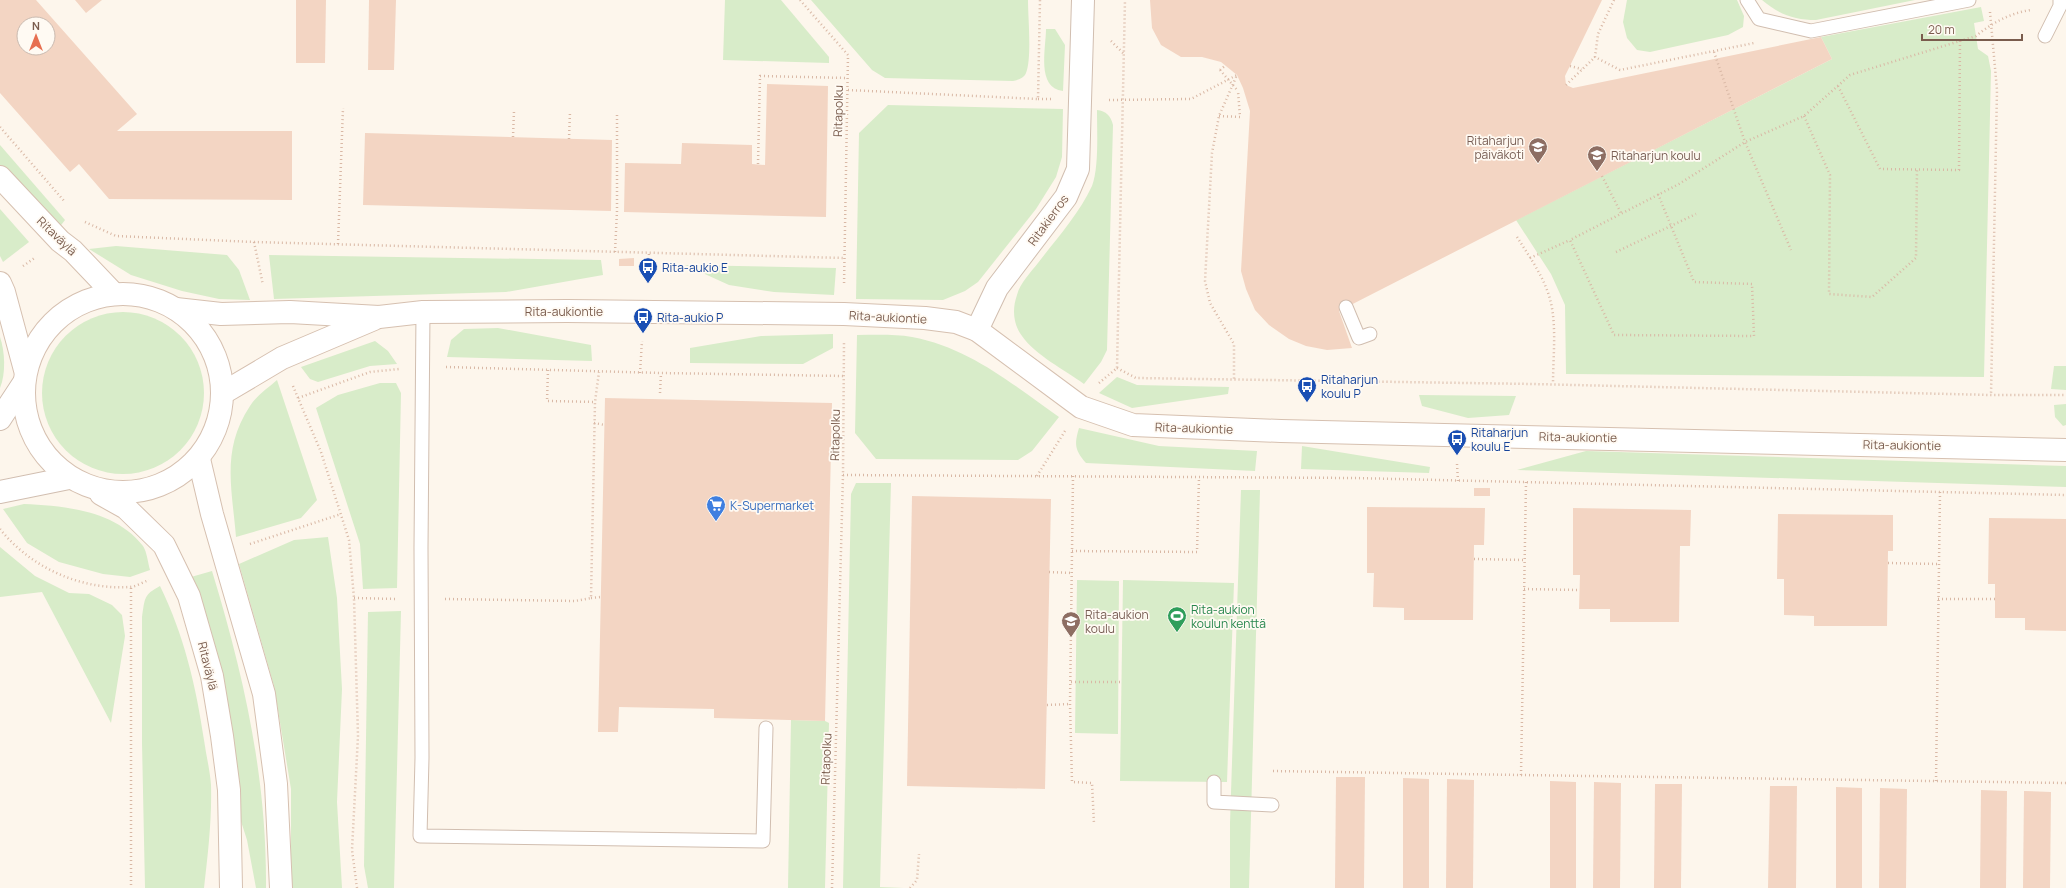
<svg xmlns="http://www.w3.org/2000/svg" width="2066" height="888" viewBox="0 0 2066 888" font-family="Manrope,sans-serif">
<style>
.green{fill:#d8ecc9}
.building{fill:#f3d5c3;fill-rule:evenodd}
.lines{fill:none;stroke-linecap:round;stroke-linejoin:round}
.lane-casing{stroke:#d1beb0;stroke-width:15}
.street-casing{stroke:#d1beb0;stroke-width:24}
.secondary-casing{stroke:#d6c0b0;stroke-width:24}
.path{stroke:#d9b8a5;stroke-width:2.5;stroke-dasharray:1 3;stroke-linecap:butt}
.lane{stroke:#fff;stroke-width:13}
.street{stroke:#fff;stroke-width:22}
.secondary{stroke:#fff;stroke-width:22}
.path-bridge{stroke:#d9b8a5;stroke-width:2.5;stroke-dasharray:1 3;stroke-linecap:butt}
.labels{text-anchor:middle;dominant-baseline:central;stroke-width:3.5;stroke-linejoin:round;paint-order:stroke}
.street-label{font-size:12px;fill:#7a5c4d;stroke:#fffaf3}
.education-label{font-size:12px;fill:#785e54;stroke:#fffaf3;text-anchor:start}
.transit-label{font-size:12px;fill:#164399;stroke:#fffaf3;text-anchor:start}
.shop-label{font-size:12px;fill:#366cbe;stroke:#fffaf3;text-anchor:start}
.leisure-label{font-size:12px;fill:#27864d;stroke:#fffaf3;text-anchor:start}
</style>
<rect width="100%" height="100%" fill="#fdf6ec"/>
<!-- green -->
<g class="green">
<polygon points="725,0 781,0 829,57 829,63 723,60"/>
<path d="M811,0H1028C1028,18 1032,58 1026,73C1024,78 1018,80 1013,81L885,78L872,70Z"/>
<polygon points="1627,0 1737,0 1744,16 1743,27 1728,35 1650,52 1637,50 1627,38 1623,22"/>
<path d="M1762,0H1915L1816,20C1795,20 1778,14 1762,0Z"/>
<polygon points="1981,7 1984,21 1974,23 1978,49 1988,56 1991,71 1984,377 1566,374 1565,305 1551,274 1516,220 1832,59 1821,37"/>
<path d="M1046,29H1055L1065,45L1063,91C1036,88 1046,48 1046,29Z"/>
<polygon points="888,105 1063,109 1062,157 1056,177 1036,209 978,282 965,291 943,300 856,299 859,133"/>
<path d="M1097,110C1106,111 1111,116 1113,125L1107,350L1101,362L1084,384C1065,370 1035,355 1022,336C1013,324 1012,309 1017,295C1020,283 1031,272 1038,263C1057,238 1079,214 1092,186C1099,168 1097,131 1097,110Z"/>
<polygon points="0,145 65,220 58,229 0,166"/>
<polygon points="0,209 29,242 3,262 0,256"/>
<polygon points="116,246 227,255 239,270 250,300 219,299 182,291 131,275 89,249"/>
<polygon points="269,255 601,260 603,275 506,292 274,299"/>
<polygon points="685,265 836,268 834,295 774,292 729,285"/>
<circle cx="123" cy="393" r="81"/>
<polygon points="498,328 591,345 592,361 447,357 451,340 464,329"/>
<polygon points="833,334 833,348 803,364 690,363 690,348 761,336"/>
<path d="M857,335C875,335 895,334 912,337C970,348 1012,384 1059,417L1032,451L1018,460L876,459L855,433Z"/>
<path d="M0,337C5,351 6,374 0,388Z"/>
<polygon points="375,341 388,351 397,364 370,366 318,382 310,379 301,367"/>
<polygon points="2054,366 2066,366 2066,390 2051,389"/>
<polygon points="1117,377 1137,385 1229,387 1228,394 1132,408 1099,393"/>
<path d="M277,380L317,500L301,518L236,537C232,488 221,450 250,406C256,396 268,388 277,380Z"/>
<polygon points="380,383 396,383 401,393 397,588 363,589 360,544 316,408 338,395"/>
<polygon points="1419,395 1516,396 1509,415 1468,418 1422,406"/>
<polygon points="2066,404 2066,425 2063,426 2055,417 2054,405"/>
<path d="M1079,428L1159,446L1257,451L1255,471L1086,463C1075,450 1074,445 1079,428Z"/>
<polygon points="1302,446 1430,467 1429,473 1301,469"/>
<polygon points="1586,451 2066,466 2066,487 1517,470"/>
<polygon points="856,483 891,483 880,887 904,888 843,888 851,494"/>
<polygon points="1241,490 1260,490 1249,888 1230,888 1230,823"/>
<path d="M24,504C65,506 115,510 143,546C147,552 148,563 150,570L130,577L103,574L59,562L27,543L3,509Z"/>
<polygon points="328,537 337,598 342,689 337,802 342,888 291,888 291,789 274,686 239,564 294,540"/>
<polygon points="0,547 35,576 69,593 89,594 112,605 122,615 125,636 111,723 42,592 0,597"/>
<path d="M212,571C244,676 267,778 266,888H256L247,840L238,812L191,577Z"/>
<polygon points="1077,580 1119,581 1118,734 1075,733"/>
<polygon points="1123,580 1234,583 1227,782 1120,781"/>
<path d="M160,586C184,635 196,686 204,740C206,755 210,770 211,785C212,819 208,854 204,888H145L142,743V617C145,599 143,595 160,586Z"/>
<polygon points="401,611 394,888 368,888 364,866 368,612"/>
<polygon points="791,720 825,721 829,723 825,888 788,888"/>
</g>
<!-- building -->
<g class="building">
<path d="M0,0H36L137,114L117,131H292V200L109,199L79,164L70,172L0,93ZM24,24H48V48H24Z"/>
<polygon points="75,0 102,0 86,13"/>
<polygon points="296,0 326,0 325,63 296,63"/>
<polygon points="369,0 396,0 394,70 368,70"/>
<polygon points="1150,0 1602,0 1565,76 1566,85 1573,88 1821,37 1832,59 1339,311 1352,348 1327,350 1306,346 1289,339 1269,325 1255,310 1246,289 1241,271 1250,111 1243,88 1237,75 1221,62 1202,57 1181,57 1161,45 1152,28"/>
<polygon points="767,84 828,86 826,217 624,212 625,163 681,164 682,143 752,145 752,164 765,165"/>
<polygon points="365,133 612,140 611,211 363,205"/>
<polygon points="634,258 634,266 619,266 619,259"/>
<polygon points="605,398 832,403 825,721 714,718 714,709 619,707 618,732 598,732"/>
<rect x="1474" y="488" width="16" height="8"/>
<polygon points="912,496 1051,499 1045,789 907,786"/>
<polygon points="1367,507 1485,508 1484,545 1474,545 1473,620 1404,620 1404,608 1373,607 1374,573 1367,573"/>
<polygon points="1573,508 1691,510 1690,546 1680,546 1679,622 1610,622 1610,609 1579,609 1580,575 1573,575"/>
<polygon points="1778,514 1893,515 1893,551 1888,551 1887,626 1814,626 1814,616 1784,615 1784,579 1777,579"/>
<polygon points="1989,518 2066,519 2066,631 2025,630 2025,618 1995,618 1995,584 1988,584"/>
<polygon points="1336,777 1365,777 1364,888 1335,888"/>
<polygon points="1403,778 1429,779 1429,888 1403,888"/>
<polygon points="1447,779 1474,780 1473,888 1446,888"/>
<polygon points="1550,781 1576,782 1576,888 1550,888"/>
<polygon points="1594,782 1621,783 1620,888 1593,888"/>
<polygon points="1655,784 1682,784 1681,888 1654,888"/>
<polygon points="1770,786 1797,786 1796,888 1768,888"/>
<polygon points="1836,787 1862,788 1862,888 1836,888"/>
<polygon points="1880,788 1907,789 1906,888 1879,888"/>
<polygon points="1981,790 2007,791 2006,888 1980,888"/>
<polygon points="2024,791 2051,792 2050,888 2023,888"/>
</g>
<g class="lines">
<defs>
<g id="lane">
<polyline points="1747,0 1759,19 1811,31 1969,0"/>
<polyline points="2045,36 2060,6 2060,0"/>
<polyline points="1346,307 1359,338 1370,334"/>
<polyline points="423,312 421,548 422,758 420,836 763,841 766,728"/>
<polyline points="1214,782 1214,802 1272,805"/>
</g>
<g id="street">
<polyline points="977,330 997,288 1066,197 1078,169 1083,0"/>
<polyline points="0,419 23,384"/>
<polyline points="0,492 69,478"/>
</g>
<g id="secondary">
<polyline points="0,177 60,241 73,251 114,294"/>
<polyline points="0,283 4,292 25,370"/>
<circle cx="123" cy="393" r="99"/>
<polyline points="176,309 221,314 290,312 379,317 423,312 567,311 844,314 925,318 956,322 977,330 1081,407 1133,425 1281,431 2066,450"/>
<polyline points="223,393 282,358 374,319"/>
<polyline points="199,459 212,514 264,694 276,784 281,888"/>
<polyline points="101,494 126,508 164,545 189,596 212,676 222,736 229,790 231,888"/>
</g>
</defs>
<!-- lane casing -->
<use href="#lane" class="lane-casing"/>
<!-- street casing -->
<use href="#street" class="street-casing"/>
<!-- secondary casing -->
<use href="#secondary" class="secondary-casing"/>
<!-- path -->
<g class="path">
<polyline points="800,0 848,55 844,286"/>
<polyline points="1614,0 1598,34 1595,57 1620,70 1754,43"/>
<polyline points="1990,12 1997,90 1991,395"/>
<polyline points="1111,41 1124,54"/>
<polyline points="1714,52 1745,142 1791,250"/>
<polyline points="1570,66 1582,69"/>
<polyline points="1220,70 1226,65"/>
<polyline points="1566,85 1595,57"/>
<polyline points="1838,86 1880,169 1959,170 1960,40"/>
<polyline points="848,90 1038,99 1040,0"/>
<polyline points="1038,99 1052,99"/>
<polyline points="1109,100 1191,99 1237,75 1219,116 1212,153 1205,281 1210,303 1234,344 1234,379"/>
<polyline points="1219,116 1240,117 1238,91"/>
<polyline points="1804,116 1830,175 1829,294 1872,297 1916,258 1917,169"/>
<polyline points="0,127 65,202"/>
<polyline points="513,137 514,111"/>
<polyline points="569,139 570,112"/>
<polyline points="758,164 760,76 848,78"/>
<polyline points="1602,176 1621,213"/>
<path d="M1658,194L1694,282L1752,284L1754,336L1614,335L1570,240L1679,184L1745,142L1804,116L1850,75L1976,36C1992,23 2010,13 2031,10"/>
<polyline points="85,222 116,236 254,242 844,258"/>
<path d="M1517,237C1529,256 1544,277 1550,299C1557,325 1553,357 1553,384"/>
<polyline points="254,242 263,285"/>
<polyline points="338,244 343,108"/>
<polyline points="615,252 617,211 617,113"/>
<polyline points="1616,252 1696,214"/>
<polyline points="1530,258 1570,240"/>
<polyline points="23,266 36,257"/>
<polyline points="648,283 649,253"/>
<polyline points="446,367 661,373 844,376"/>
<polyline points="1117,368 1136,378 1533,384 1991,395 2066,395"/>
<polyline points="548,370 547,401 595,402"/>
<polyline points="640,373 642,341"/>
<polyline points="1306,380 1307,403"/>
<polyline points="1099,383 1117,368 1125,0"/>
<polyline points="293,386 298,398"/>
<polyline points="660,393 661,373"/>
<polyline points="594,423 605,425"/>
<polyline points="1457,464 1458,481"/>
<polyline points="843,475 1354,478 2066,495"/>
<polyline points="1037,476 1065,431"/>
<polyline points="1073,476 1070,704 1072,782 1092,783 1094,824"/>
<path d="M0,529C30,567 80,590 129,587C136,587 143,582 149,580"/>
<polyline points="250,544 341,514"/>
<polyline points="1072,551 1197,552 1199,477"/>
<polyline points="1474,559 1525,560"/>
<polyline points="1888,563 1939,564"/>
<polyline points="1049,572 1072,573"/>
<polyline points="131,588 131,888"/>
<polyline points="1524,589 1579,590"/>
<polyline points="354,598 398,599"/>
<polyline points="591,598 601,597"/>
<polyline points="445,599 575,601 591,598 595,402 599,372"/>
<polyline points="1938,599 1995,599"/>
<polyline points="1071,682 1122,682"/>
<polyline points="1047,705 1070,704"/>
<polyline points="1273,771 1521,775 1526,482"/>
<polyline points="1521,775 2066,783"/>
<polyline points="1936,781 1940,492"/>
<polyline points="357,888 352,850 358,736 354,598 349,540 321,452 298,398 370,372 399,369"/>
<polyline points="832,888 843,475 844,343"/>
<polyline points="910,888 917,880 919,854"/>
</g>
<!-- lane -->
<use href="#lane" class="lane"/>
<!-- street -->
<use href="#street" class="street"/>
<!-- secondary -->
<use href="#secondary" class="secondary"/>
<!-- path-bridge -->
<polyline class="path-bridge" points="1220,70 1238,91"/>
</g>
<!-- icons -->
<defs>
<symbol id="school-pin" viewBox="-11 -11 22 30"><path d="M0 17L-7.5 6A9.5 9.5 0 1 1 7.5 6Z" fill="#8d6e63" stroke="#fffaf3"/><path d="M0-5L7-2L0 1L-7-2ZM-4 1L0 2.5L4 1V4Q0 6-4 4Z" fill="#fff"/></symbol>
<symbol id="bus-pin" viewBox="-11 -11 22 30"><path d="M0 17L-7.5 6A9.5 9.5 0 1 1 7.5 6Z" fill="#1a4fb4" stroke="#fffaf3"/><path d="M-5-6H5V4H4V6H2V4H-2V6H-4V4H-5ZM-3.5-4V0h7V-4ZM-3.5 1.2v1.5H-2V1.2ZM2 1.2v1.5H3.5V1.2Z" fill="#fff"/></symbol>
<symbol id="supermarket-pin" viewBox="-11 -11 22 30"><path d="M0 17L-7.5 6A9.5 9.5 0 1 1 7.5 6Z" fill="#3f7fe0" stroke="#fffaf3"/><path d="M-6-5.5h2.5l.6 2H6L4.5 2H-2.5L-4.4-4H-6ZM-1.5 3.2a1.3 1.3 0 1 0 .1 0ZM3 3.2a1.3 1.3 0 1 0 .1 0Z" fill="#fff"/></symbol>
<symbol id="stadium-pin" viewBox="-11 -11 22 30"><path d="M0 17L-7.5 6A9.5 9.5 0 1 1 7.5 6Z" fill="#2e9e5b" stroke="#fffaf3"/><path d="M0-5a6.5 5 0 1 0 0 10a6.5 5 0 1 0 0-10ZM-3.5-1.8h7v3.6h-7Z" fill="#fff"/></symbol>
</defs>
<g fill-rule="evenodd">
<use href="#school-pin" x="1527" y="136" width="22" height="30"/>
<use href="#school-pin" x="1586" y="144" width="22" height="30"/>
<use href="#bus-pin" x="637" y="256" width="22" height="30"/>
<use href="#bus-pin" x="632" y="306" width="22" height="30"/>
<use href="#bus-pin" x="1296" y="375" width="22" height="30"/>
<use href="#bus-pin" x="1446" y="428" width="22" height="30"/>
<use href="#supermarket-pin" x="705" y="494" width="22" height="30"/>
<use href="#stadium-pin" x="1166" y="605" width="22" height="30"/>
<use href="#school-pin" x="1060" y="610" width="22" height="30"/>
</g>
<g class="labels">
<!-- street labels -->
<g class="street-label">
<text transform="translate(838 111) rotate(-89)">Ritapolku</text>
<text transform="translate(1048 220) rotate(-54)">Ritakierros</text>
<text transform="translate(57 236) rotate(44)">Ritaväylä</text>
<text x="564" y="311">Rita-aukiontie</text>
<text transform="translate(888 317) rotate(3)">Rita-aukiontie</text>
<text transform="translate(1194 428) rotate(2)">Rita-aukiontie</text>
<text transform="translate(835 435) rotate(-89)">Ritapolku</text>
<text transform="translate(1578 437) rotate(1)">Rita-aukiontie</text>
<text transform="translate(1902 445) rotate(1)">Rita-aukiontie</text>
<text transform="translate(208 666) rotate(76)">Ritaväylä</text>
<text transform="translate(826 759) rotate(-88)">Ritapolku</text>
</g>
<!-- education labels -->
<g class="education-label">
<text x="1524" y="140" text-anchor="end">Ritaharjun<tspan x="1524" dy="14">päiväkoti</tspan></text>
<text x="1611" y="155">Ritaharjun koulu</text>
<text x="1085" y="614">Rita-aukion<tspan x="1085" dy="14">koulu</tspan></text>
</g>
<!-- transit labels -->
<g class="transit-label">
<text x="662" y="267">Rita-aukio E</text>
<text x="657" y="317">Rita-aukio P</text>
<text x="1321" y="379">Ritaharjun<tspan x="1321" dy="14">koulu P</tspan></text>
<text x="1471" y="432">Ritaharjun<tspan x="1471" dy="14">koulu E</tspan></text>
</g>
<!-- shop labels -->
<g class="shop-label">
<text x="730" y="505">K-Supermarket</text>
</g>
<!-- leisure labels -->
<g class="leisure-label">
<text x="1191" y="609">Rita-aukion<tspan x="1191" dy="14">koulun kenttä</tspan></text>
</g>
</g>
<!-- north arrow -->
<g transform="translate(36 36)"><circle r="19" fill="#fffaf3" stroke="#cabbb1"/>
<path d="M0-3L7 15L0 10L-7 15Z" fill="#e76f51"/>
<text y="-6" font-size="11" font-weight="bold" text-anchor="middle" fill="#7a5c4d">N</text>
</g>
<!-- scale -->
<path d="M1922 34v6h100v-6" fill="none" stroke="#7a5c4d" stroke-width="2"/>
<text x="1928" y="34" font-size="12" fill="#7a5c4d" stroke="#fffaf3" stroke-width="3" paint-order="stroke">20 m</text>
</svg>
